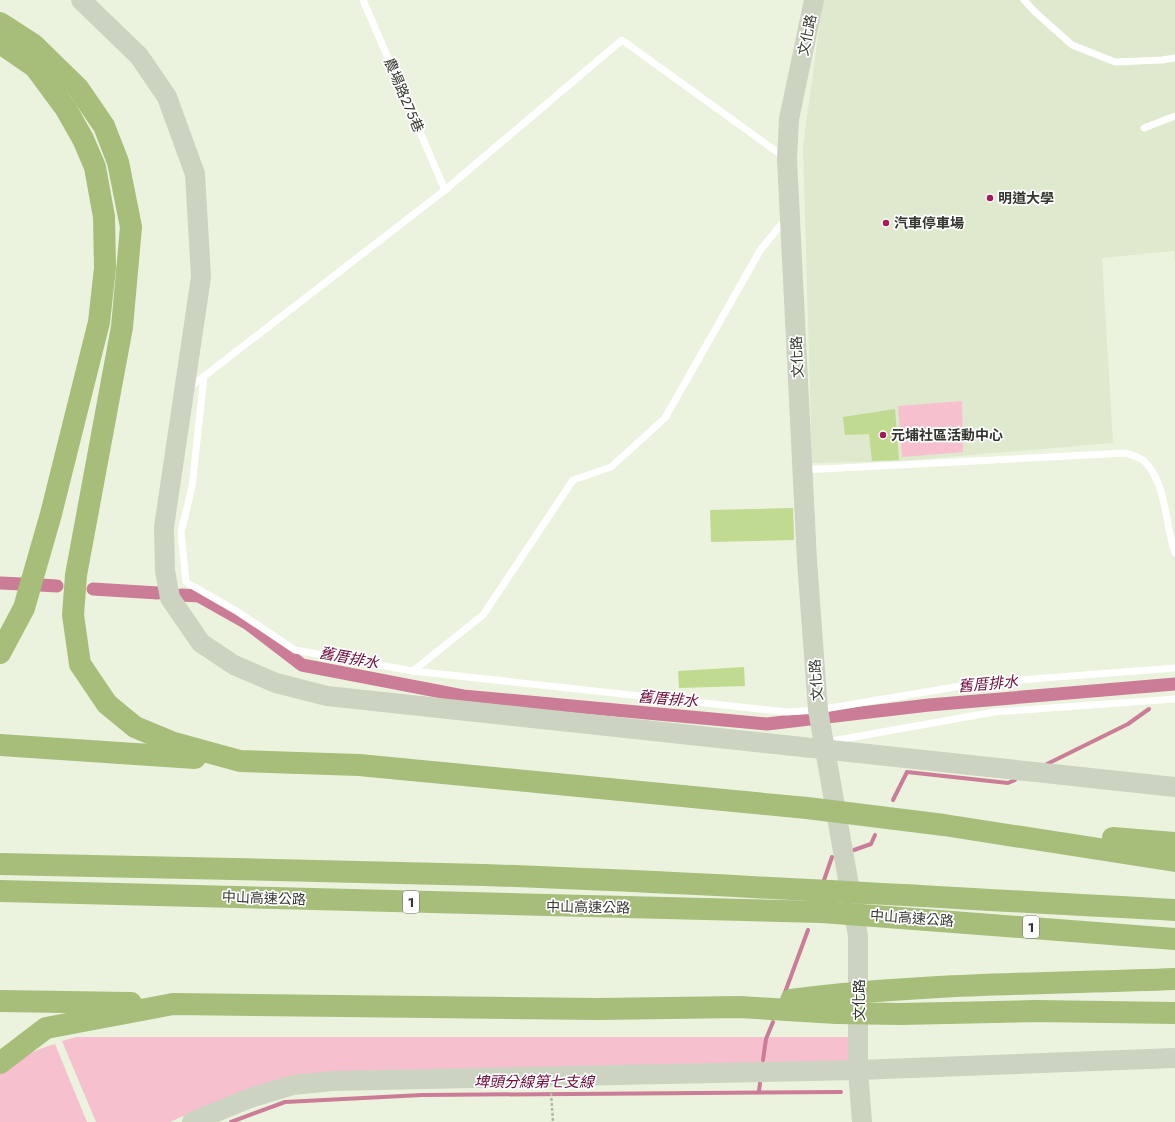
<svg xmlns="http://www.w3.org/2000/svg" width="1175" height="1122" viewBox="0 0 1175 1122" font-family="Jost,'Noto Sans TC',sans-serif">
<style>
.built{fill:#dee9cd}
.green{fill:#f7c0cf}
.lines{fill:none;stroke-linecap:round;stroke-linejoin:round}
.stream{stroke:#cb7c96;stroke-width:4}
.canal{stroke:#cb7c96;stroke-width:13}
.building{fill:#c0da8f}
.path{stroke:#b3b9a8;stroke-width:2.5;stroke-dasharray:3 2;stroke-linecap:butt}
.lane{stroke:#fff;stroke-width:7}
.secondary{stroke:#ccd3c0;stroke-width:20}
.highway{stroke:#a6be7a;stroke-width:22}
.poi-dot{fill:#a6195b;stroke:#fff;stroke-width:1.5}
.labels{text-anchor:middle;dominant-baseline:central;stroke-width:3.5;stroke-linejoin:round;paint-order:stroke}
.shield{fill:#fff;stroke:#70726d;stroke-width:1}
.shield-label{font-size:13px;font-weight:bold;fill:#33362e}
.street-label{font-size:14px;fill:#33362e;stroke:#fff}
.poi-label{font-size:14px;font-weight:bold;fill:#33362e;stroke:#fff;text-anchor:start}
.water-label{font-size:15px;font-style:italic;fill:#6b0938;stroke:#fff}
</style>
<rect width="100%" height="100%" fill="#ebf3de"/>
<!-- built -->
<polygon class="built" points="823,0 1175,0 1175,262 1174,251 1102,258 1113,443 899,461 812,463 803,146"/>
<!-- green -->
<g class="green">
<polygon points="962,401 963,452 902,457 898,406"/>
<polygon points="76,1037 850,1037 851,1063 574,1071 373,1070 310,1076 190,1113 170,1122 96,1122 62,1041"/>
<path d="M55,1044L87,1122H0V1074C14,1060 36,1049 55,1044Z"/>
</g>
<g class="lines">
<!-- stream -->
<g class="stream">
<polyline points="1047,764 1128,724 1149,709"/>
<polyline points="893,800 907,772 1008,783 1015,780"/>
<polyline points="854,850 871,844 875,835"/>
<polyline points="823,883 832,857"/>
<polyline points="784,995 808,930"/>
<polyline points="763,1060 766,1039 773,1022"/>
<polyline points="759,1091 760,1083"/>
<polyline points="231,1122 285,1102 422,1095 841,1092"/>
</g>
<!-- canal -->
<g class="canal">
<polyline points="0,583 22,584"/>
<polyline points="40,585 57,586"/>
<polyline points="93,589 158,593"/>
<polyline points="181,595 199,596 247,623 302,665 463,696 767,724 929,705 1175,684"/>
</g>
</g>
<!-- building -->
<g class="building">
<polygon points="895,409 899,460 872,461 869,434 845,435 843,417"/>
<polygon points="793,508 794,540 711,542 710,510"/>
<polygon points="744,667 745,686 679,688 678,671"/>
</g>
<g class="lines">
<!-- path -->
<polyline class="path" points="551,1093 553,1122"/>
<!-- lane -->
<g class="lane">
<polyline points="363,0 445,190"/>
<polyline points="1024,0 1034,11 1072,45 1115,62 1162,60 1175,58"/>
<polyline points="1144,128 1175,116"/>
<polyline points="204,376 192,487 181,532 186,582 238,612 295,650 413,671 787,712 818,710 979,683 1175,668"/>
<polyline points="189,388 445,190 622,40 784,157"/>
<path d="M803,470L1125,453C1131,455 1141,457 1145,462C1167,484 1165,526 1175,553"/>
<polyline points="413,671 483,615 573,480 611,467 665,418 761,249 786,219"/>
<polyline points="826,742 994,712 1175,699"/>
</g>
<!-- secondary -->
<g class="secondary">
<polyline points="81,0 139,56 167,97 195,174 201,277 164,527 165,571 170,598 201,643 234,665 276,683 327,696 1175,787"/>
<polyline points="814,0 789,119 787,159 807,561 818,710 858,936 858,1070 862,1122"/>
<polyline points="192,1122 250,1098 293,1085 332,1081 858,1070 1175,1058"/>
</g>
<!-- highway -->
<g class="highway">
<polyline points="0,23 34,45 78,88 104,126 118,162 131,227 122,327 76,575 73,615 80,664 107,704 135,727 171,742 240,761 359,765 807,808 944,825 1175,861"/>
<polyline points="0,43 35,67 66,109 83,139 95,167 104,217 105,268 99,322 51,514 24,608 0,653"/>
<polyline points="0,745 195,758"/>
<polyline points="1113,838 1175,843"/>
<path d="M0,864C161,868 323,870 484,875C715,883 945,898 1175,910"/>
<polyline points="0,891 822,912 1175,939"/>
<path d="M791,1000C918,983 1047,984 1175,979"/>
<polyline points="0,1001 131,1003"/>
<polyline points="0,1063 46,1028 173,1004 598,1009 740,1007 836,1013 900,1014 1036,1011 1175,1013"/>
</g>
</g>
<!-- markers -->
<g class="poi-dot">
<circle cx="990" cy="198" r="4"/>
<circle cx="886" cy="223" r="4"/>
<circle cx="883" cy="435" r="4"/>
</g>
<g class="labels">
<!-- shield labels -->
<g class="shield">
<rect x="403" y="891" width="16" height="22" rx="3"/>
<rect x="1023" y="916" width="16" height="22" rx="3"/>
</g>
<g class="shield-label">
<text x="411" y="902">1</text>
<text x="1031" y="927">1</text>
</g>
<!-- street labels -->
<g class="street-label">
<text transform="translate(807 35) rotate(-78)">文化路</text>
<text transform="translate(404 95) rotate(67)">農場路275巷</text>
<text transform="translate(797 357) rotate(-93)">文化路</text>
<text transform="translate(816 680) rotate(-94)">文化路</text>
<text transform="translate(264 898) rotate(2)">中山高速公路</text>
<text transform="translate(588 907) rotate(1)">中山高速公路</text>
<text transform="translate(912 918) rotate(4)">中山高速公路</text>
<text transform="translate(859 1000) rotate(-90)">文化路</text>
</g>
<!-- poi labels -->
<g class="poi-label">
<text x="998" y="198">明道大學</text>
<text x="894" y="223">汽車停車場</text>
<text x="891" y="435">元埔社區活動中心</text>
</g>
<!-- water labels -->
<g class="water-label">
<text transform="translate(349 658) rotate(11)">舊厝排水</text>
<text transform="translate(988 684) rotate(-5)">舊厝排水</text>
<text transform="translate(668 699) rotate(5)">舊厝排水</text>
<text x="534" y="1082">埤頭分線第七支線</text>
</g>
</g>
</svg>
